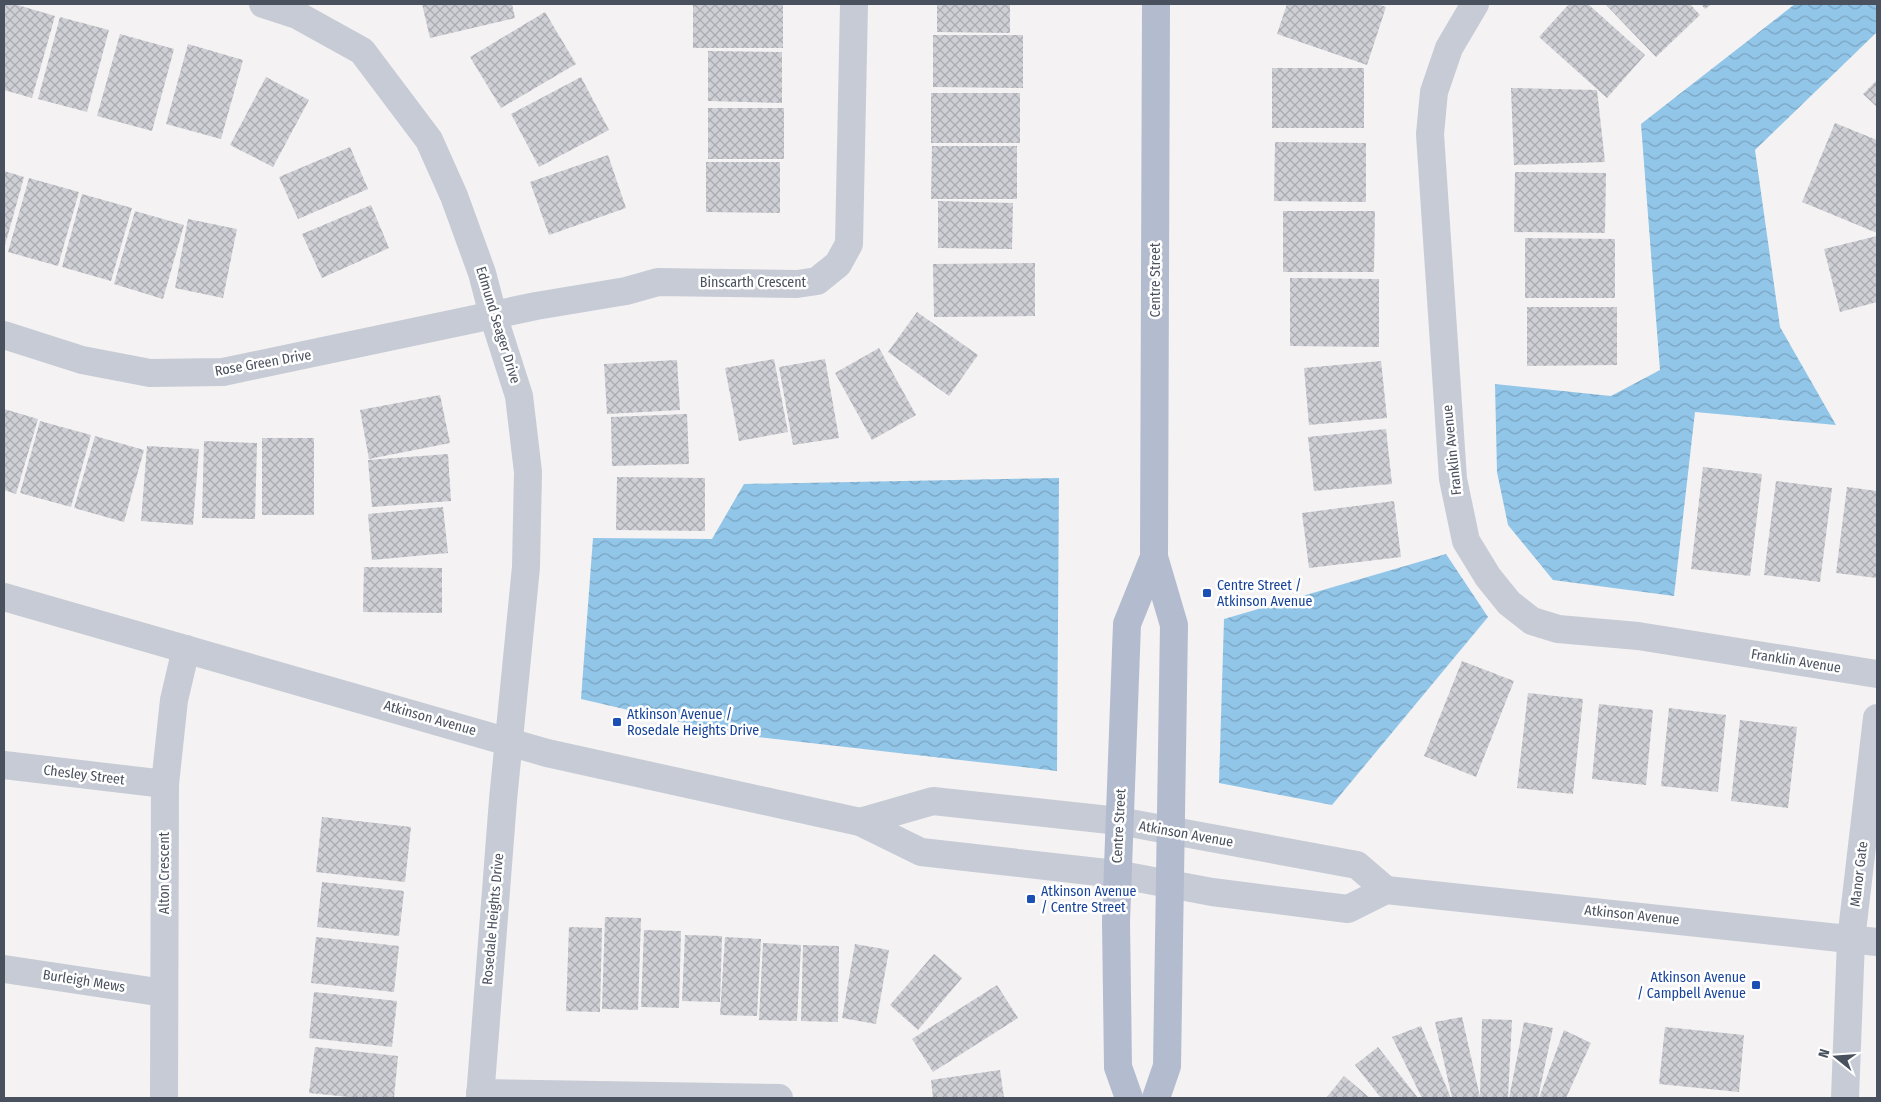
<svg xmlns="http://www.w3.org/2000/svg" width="1881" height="1102" viewBox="0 0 1881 1102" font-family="'Fira Sans Condensed',sans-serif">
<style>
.water{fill:url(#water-waves)}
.building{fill:url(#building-cross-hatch)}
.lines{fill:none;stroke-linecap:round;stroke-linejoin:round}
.minor{stroke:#c6cbd5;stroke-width:28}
.major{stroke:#b3bbcf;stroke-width:28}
.transit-dot{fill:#1a4fb4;stroke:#fff;stroke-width:2}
.labels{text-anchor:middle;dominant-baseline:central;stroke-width:5;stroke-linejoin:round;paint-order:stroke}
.street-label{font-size:14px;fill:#4a515e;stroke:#fff}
.transit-label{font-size:14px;fill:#164399;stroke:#fff;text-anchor:start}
</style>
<defs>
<pattern id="water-waves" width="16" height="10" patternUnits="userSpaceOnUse" patternTransform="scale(1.25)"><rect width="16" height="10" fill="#92c6e9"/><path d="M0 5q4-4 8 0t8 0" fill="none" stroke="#79a3c0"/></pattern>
<pattern id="building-cross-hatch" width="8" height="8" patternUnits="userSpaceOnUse" patternTransform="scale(1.25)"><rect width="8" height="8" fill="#cfd0d6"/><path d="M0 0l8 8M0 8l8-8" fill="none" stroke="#aaabb1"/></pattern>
</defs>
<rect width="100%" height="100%" fill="#f4f2f2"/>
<!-- water -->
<g class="water">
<polygon points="1795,4 1877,4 1877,32 1755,150 1780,327 1836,425 1695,412 1674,596 1553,580 1508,525 1497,472 1495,384 1611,396 1660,370 1641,124"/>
<polygon points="1059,478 1057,771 732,734 581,699 593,538 712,539 744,484"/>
<polygon points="1446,554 1488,617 1332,805 1219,783 1224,619"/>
</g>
<!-- building -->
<g class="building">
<polygon points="4,4 14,4 55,16 32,98 4,90"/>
<polygon points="422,4 512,4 515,18 430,38"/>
<rect x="693" y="4" width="90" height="44"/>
<polygon points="937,4 1010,4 1010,33 937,32"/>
<polygon points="1287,4 1377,4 1386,7 1367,65 1277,34"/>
<polygon points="1569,4 1588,4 1645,55 1607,98 1539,37"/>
<polygon points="1605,4 1690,4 1700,15 1656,57"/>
<polygon points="1701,4 1712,4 1705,9"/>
<polygon points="545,12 576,64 501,108 470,57"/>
<polygon points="60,17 109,30 87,112 38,99"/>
<polygon points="120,34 174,49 152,131 97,116"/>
<polygon points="933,35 1023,35 1023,88 933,87"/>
<polygon points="188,44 243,60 221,139 166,124"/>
<polygon points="708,51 782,52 782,103 708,101"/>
<rect x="1272" y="68" width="92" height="60"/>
<polygon points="266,77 309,100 273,167 230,145"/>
<polygon points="581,77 609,130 539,167 511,114"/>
<polygon points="1877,80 1877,107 1863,94"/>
<polygon points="1511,88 1597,90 1605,162 1514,165"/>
<rect x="931" y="93" width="89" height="50"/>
<rect x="708" y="108" width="76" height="51"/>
<polygon points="1835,123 1877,140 1877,233 1802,202"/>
<polygon points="1275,142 1366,143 1366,202 1274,201"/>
<polygon points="932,146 1017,146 1017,199 931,199"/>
<polygon points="350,147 368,189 298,219 279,177"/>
<polygon points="608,155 626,208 549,235 530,182"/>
<polygon points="706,162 780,162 780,213 706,212"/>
<polygon points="4,171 24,177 4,249"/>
<polygon points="1515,172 1606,173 1605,233 1514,232"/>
<polygon points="29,178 79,192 58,266 8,252"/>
<polygon points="82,194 132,208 111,281 62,267"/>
<polygon points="938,201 1013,203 1012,249 938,248"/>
<polygon points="371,205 389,248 322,278 302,234"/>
<polygon points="135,211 184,225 163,299 114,284"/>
<polygon points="1283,211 1375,211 1374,272 1283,272"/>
<polygon points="188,219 237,229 223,298 175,288"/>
<polygon points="1877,236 1877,302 1840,312 1824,249"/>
<polygon points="1525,238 1615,239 1615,298 1525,298"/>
<polygon points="1035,263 1035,316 934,317 933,264"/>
<polygon points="1290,278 1379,279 1379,347 1290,346"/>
<polygon points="1527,307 1617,307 1617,365 1527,366"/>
<polygon points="917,312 978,355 949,396 888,352"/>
<polygon points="879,348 916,415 872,440 835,373"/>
<polygon points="774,359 788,432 739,441 725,368"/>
<polygon points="825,359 839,438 793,445 779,367"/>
<polygon points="677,360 680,410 607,414 604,364"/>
<polygon points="1381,361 1387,418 1309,425 1304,368"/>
<polygon points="440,395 450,443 369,459 360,410"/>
<polygon points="4,409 38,419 16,494 4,490"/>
<polygon points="687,414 689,464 612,466 611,417"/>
<polygon points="40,421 91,435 71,507 20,493"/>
<polygon points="1386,429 1392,484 1314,491 1308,437"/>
<polygon points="95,436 144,450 124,522 74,508"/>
<rect x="262" y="438" width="52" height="77"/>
<polygon points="204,441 257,443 255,519 202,518"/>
<polygon points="147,446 199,449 193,525 141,521"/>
<polygon points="448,454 451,501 372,507 368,460"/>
<polygon points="1703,467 1762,474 1750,576 1691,569"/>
<polygon points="617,477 705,478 705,531 616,530"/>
<polygon points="1776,481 1832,488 1820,582 1764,575"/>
<polygon points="1847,487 1877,491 1877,578 1836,573"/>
<polygon points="1394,501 1401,557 1309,568 1302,513"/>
<polygon points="443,507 448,553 372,560 368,514"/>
<polygon points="364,567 442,568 442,613 363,612"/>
<polygon points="1462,661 1514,681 1476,777 1424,756"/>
<polygon points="1528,693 1583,699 1573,794 1517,788"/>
<polygon points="1599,704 1653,710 1646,785 1592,779"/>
<polygon points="1669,708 1726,715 1718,792 1661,786"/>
<polygon points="1740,720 1797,727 1788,808 1731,801"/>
<polygon points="322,817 411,827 405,882 316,872"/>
<polygon points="322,882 404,891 399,936 317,927"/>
<polygon points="605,917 641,918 638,1010 602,1009"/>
<polygon points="569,927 602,928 600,1012 566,1011"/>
<polygon points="644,930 681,931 679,1008 641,1007"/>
<polygon points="685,935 722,936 720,1002 682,1001"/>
<polygon points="316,937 399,946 394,992 311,983"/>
<polygon points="725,937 761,939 757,1016 720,1015"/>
<polygon points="763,943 801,945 797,1021 759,1020"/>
<polygon points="855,944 889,950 876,1024 842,1018"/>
<polygon points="803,945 839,946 838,1022 801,1021"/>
<polygon points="934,954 962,978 918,1030 890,1005"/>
<polygon points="997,985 1018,1018 933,1072 912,1039"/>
<polygon points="314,992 397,1001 392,1047 309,1038"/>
<polygon points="1462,1017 1480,1097 1474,1098 1452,1098 1435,1022"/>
<polygon points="1482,1019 1512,1020 1508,1098 1480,1098"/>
<polygon points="1524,1022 1553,1028 1538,1098 1509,1098"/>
<polygon points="1421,1026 1451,1098 1422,1098 1392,1037"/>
<polygon points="1665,1027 1744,1035 1739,1092 1659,1084"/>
<polygon points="1564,1030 1591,1043 1566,1098 1539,1098"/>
<polygon points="315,1047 398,1056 394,1098 359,1098 309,1093"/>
<polygon points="1378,1047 1418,1098 1381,1098 1355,1065"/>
<polygon points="1000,1070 1004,1098 933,1098 931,1080"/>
<polygon points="1344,1076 1370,1098 1326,1098"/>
</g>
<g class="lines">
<!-- minor -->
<g class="minor">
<polyline points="263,4 297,15 362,51 429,140 454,196 482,273 493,315 519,396 528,472 526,567 503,800 480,1098"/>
<polyline points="1475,4 1449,48 1434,92 1430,134 1453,479 1466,541 1488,577 1509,603 1532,621 1558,629 1638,636 1877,674"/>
<polyline points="4,335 82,360 150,373 223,372 536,306 626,291 658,282 797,284 817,281 838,264 849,244 854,4"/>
<polyline points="4,597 547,753 860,822 921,852 1116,874 1212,892 1348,909 1386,890 1877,942"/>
<polyline points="4,765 165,784"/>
<polyline points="860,822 933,801 1119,821 1357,865 1386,890"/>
<polyline points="4,969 164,993"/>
<polyline points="480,1093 779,1098"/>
<polyline points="164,1098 165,784 174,700 186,649"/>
<polyline points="1845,1098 1851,940 1877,718"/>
</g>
<!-- major -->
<g class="major">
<polyline points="1156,4 1154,557 1174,625 1167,1066 1156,1098"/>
<polyline points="1129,1098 1118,1067 1116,921 1127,624 1154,557"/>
</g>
</g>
<!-- markers -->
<g class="transit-dot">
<rect x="1202" y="588" width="10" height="10" rx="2.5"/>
<rect x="612" y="717" width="10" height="10" rx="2.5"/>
<rect x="1026" y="894" width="10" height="10" rx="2.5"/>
<rect x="1751" y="980" width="10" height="10" rx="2.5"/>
</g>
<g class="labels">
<!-- street labels -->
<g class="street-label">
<text transform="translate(1155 280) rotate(-90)">Centre Street</text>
<text x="753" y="282">Binscarth Crescent</text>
<text transform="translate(498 325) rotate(73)">Edmund Seager Drive</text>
<text transform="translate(263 363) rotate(-10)">Rose Green Drive</text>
<text transform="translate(1452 450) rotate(-96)">Franklin Avenue</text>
<text transform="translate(1796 661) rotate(9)">Franklin Avenue</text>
<text transform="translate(430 718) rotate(16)">Atkinson Avenue</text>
<text transform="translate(84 775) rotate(7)">Chesley Street</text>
<text transform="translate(1119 826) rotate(-87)">Centre Street</text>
<text transform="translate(1186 834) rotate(10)">Atkinson Avenue</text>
<text transform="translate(164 873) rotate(-90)">Alton Crescent</text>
<text transform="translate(1859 874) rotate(-83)">Manor Gate</text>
<text transform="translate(1632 915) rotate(6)">Atkinson Avenue</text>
<text transform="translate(493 919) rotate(-85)">Rosedale Heights Drive</text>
<text transform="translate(84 981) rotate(9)">Burleigh Mews</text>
</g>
<!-- transit labels -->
<g class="transit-label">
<text x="1217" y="585">Centre Street /<tspan x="1217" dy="16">Atkinson Avenue</tspan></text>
<text x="627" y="714">Atkinson Avenue /<tspan x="627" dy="16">Rosedale Heights Drive</tspan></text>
<text x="1041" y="891">Atkinson Avenue<tspan x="1041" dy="16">/ Centre Street</tspan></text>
<text x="1746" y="977" text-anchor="end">Atkinson Avenue<tspan x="1746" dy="16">/ Campbell Avenue</tspan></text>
</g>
</g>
<!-- border -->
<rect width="1881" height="1102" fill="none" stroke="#4a515e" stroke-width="10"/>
<!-- north arrow -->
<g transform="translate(1836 1057) rotate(287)" stroke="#ffffff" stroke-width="4" paint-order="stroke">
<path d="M0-4L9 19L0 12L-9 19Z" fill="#4a515e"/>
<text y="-8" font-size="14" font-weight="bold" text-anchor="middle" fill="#4a515e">N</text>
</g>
</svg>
